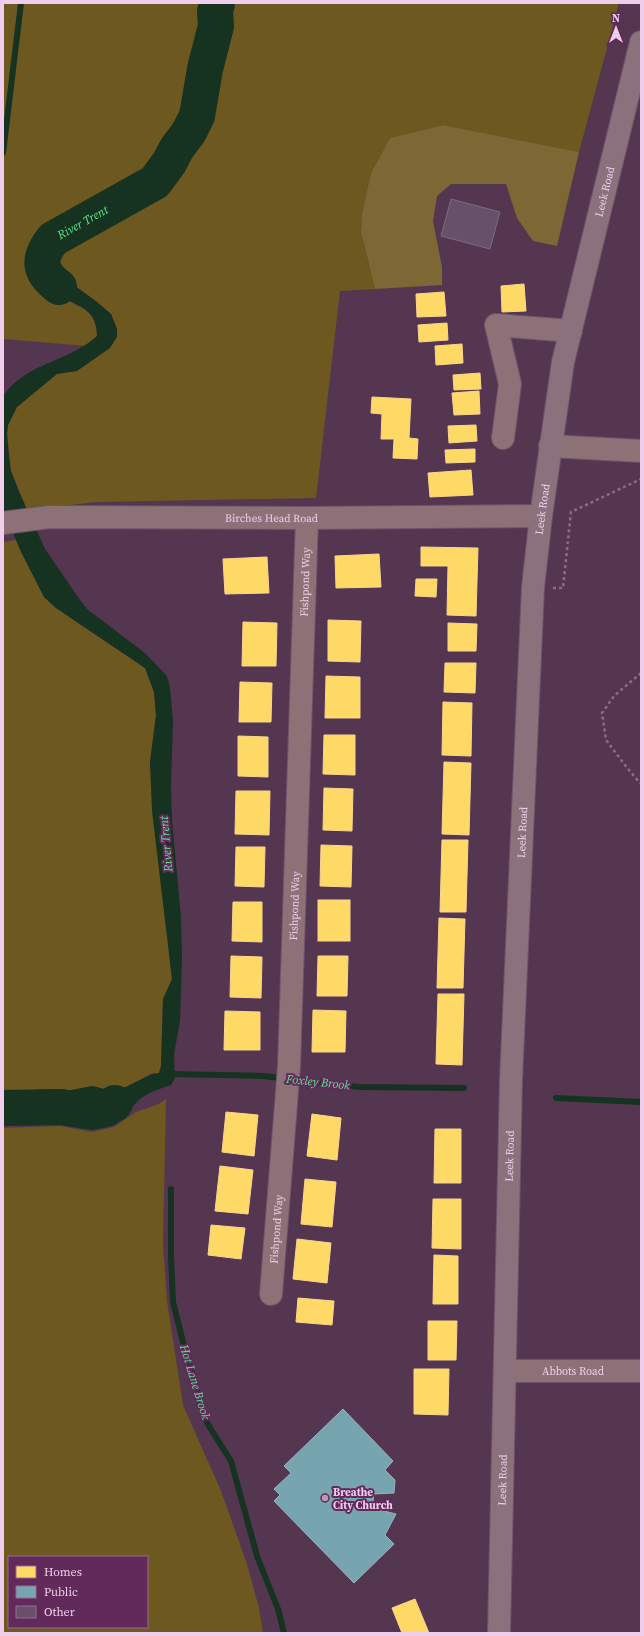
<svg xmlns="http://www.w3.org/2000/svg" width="644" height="1636" viewBox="0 0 644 1636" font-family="'Source Serif 4',serif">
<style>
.green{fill:#6d5820;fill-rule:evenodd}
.forest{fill:#7d6734}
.water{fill:#163220}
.homes{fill:#ffd966;stroke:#fad58e}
.public{fill:#76a5af;stroke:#9bb1c1}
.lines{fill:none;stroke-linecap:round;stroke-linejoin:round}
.stream{stroke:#163220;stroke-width:6}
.river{stroke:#163220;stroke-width:36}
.building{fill:#67516a;stroke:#7e6981}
.minor-casing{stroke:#6e546b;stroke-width:24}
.major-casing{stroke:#6e546b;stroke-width:24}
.path{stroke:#87707a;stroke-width:2.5;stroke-dasharray:3 3;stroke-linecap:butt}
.minor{stroke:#8c7276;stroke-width:22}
.major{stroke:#8b717b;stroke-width:22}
.poi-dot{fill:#ba98b4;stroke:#62295b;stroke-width:1.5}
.labels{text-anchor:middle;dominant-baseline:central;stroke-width:4;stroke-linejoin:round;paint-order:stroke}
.street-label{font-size:11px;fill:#f0cdea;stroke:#62295b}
.poi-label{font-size:11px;font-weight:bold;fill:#f0cdea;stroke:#62295b;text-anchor:start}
.water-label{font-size:12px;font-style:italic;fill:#5be58b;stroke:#62295b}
</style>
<rect width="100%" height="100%" fill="#553651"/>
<!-- green -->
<g class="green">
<path d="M3,3H619L579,152L443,125L390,138L371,173L362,213L361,232L375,289L340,291L316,498L96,502L27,510L11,471L7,434L8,425L17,407L57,373L77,371L117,329L111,314L97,302L63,277L54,267L52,257L58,248L33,268C40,280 51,289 62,297C81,309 97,309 97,337L87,346L3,339Z"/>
<polygon points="16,540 44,597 56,608 145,668 154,692 156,715 150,762 172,979 163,999 161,1066 159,1073 151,1074 126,1087 113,1091 92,1086 67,1091 40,1089 3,1096 3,542"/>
<path d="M166,1099L163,1243L167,1301L183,1405L221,1491L247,1564L259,1608L263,1633H3V1128L60,1126L92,1132L114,1127L136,1112L159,1104ZM9,1557H147V1627H9Z"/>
</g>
<!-- forest -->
<polygon class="forest" points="443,125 579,152 557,246 533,241 517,218 506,184 451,184 437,196 433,221 442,267 442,285 375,289 361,232 362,213 371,173 390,138"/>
<!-- water -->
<path class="water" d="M36,243L58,247L52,257L54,267L63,277L97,302L111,314L117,329V337L110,348L77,371L57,374L17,407L8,425L7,434L9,457L11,471L20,494L45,549L78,597L87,609L145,653L167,676L170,687L173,721L171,786L172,821L181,917L182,960L180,1021L174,1055L175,1078L171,1085C147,1093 138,1096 125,1119L109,1123L68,1114L67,1091L92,1086L113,1091L126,1087L152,1074L159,1073L161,1066L163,999L172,979L152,811L150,762L156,715L154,692L145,668L56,608L44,597L21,552L3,509V396C25,363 69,362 97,336C97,330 96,324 93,318C87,307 73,304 63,297C45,285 21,265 36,243Z"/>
<!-- homes -->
<g class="homes">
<polygon points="524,284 526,311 502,312 501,286"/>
<polygon points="444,292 446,316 417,317 416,294"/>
<polygon points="447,323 448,340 419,342 418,325"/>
<polygon points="462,344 463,363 436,365 435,346"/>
<polygon points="480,373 481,389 454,390 453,375"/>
<polygon points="479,391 480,414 454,415 452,393"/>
<polygon points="372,397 411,399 409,438 418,439 417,459 393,458 394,439 381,439 382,414 371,413"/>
<polygon points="476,425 477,441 449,443 448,426"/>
<polygon points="475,449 475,462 446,463 445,450"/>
<polygon points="471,470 473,495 430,497 428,473"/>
<polygon points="421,547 478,548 476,616 447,615 448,566 421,566"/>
<polygon points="379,554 381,587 336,588 335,556"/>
<polygon points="267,557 269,593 225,594 223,559"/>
<polygon points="416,579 437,579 436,597 415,596"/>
<polygon points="328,620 361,621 360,662 328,661"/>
<polygon points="243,622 277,623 276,666 242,666"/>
<polygon points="448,623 477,624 476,651 448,651"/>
<polygon points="445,663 476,663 475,693 444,692"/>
<polygon points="326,676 360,677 360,718 325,718"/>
<polygon points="240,682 272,683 271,722 239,722"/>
<polygon points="443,702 472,703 471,756 442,755"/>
<polygon points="324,735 355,735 355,775 323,774"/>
<polygon points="238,736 268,737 268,777 238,776"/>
<polygon points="444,762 471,763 469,835 442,834"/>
<polygon points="324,788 353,789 352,831 323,830"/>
<polygon points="236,791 270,791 269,835 235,834"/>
<polygon points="442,840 468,840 466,912 440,912"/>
<polygon points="321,845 352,846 351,887 320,886"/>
<polygon points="236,847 265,847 264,887 235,886"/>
<rect x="318" y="900" width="32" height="41"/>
<polygon points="233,902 262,902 262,942 232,941"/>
<polygon points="439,918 465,919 463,988 437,988"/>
<polygon points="231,956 262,957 261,998 230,997"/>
<polygon points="318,956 348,956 347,996 317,996"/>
<polygon points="438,994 464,994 462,1065 436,1064"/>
<polygon points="313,1010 346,1011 345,1052 312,1052"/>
<polygon points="225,1011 260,1012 260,1050 224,1050"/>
<polygon points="226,1112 258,1115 254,1156 222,1152"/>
<polygon points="312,1114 341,1118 337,1160 307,1156"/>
<polygon points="435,1129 461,1129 461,1183 434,1183"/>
<polygon points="220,1166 253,1170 248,1214 215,1211"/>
<polygon points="305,1179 336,1182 332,1227 301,1224"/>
<polygon points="433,1199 461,1199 461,1249 432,1248"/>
<polygon points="211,1225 245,1228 241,1259 208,1255"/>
<polygon points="297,1239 331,1243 327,1283 293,1279"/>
<polygon points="434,1255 458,1256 458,1304 433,1304"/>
<polygon points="298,1298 334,1301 332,1325 296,1322"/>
<polygon points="428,1321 457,1321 456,1360 428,1360"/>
<polygon points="414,1369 449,1369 448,1415 414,1414"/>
<polygon points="415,1599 429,1633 402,1633 392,1608"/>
</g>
<!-- public -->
<polygon class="public" points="343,1409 393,1461 385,1470 395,1480 394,1493 374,1494 372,1508 396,1514 385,1535 394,1544 354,1583 274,1501 280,1495 274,1489 291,1473 284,1466"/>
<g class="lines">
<!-- stream -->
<g class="stream">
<polyline points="3,153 21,3"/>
<polyline points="171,1074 263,1076 359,1087 464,1088"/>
<polyline points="556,1098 641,1102"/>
<polyline points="171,1189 171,1257 173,1302 186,1354 207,1423 231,1461 257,1556 278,1609 284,1633"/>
</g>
<!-- river -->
<g class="river">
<path id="s1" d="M59,287C39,272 37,259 53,239L155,182L169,163L177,148L189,132L197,116L205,69L216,26L215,12L217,3"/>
<polyline points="3,1108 61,1107 92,1112 106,1109 115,1103"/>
</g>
</g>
<!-- building -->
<polygon class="building" points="451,199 500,212 490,249 441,236"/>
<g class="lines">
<defs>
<g id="minor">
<polyline points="503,438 510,384 496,325 571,331"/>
<polyline points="550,446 641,451"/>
<path id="s2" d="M3,523L49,517L307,518L541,516"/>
<path id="s3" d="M271,1294L289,1066L307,518"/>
<path id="s4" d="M505,1371H641"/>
</g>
<g id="major">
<path id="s5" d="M499,1633L511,1080L533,587L541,516L563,362L641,42"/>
</g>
</defs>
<!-- minor casing -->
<use href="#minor" class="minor-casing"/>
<!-- major casing -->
<use href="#major" class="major-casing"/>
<!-- path -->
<g class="path">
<polyline points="553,588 563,588 571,512 641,479"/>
<polyline points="641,673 614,696 602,713 606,740 628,769 641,784"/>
</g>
<!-- minor -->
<use href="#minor" class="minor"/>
<!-- major -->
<use href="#major" class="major"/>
</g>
<!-- markers -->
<circle class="poi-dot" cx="325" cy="1498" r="4"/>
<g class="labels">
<!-- street labels -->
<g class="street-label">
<text stroke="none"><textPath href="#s5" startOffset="1449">Leek Road</textPath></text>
<text stroke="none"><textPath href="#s5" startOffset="1125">Leek Road</textPath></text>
<text stroke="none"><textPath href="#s2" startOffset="269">Birches Head Road</textPath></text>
<text stroke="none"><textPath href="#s3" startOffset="713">Fishpond Way</textPath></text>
<text stroke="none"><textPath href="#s5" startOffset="801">Leek Road</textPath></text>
<text stroke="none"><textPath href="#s3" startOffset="389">Fishpond Way</textPath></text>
<text stroke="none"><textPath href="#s5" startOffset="477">Leek Road</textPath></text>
<text stroke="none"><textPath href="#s3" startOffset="65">Fishpond Way</textPath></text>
<text stroke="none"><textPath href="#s4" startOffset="68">Abbots Road</textPath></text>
<text stroke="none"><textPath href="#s5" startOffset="153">Leek Road</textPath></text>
</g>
<!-- poi labels -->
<g class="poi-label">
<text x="333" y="1492">Breathe<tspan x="333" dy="13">City Church</tspan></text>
</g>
<!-- water labels -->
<g class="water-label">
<text stroke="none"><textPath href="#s1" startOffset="91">River Trent</textPath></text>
<text transform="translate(166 844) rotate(-95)">River Trent</text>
<text transform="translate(318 1082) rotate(6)">Foxley Brook</text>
<text transform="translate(195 1382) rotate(73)">Hot Lane Brook</text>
</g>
</g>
<!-- border -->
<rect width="644" height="1636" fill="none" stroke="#f0cdea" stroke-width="8"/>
<!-- legend -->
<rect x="8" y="1556" width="140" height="72" fill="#62295b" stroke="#9b6b94"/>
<rect x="16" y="1566" width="20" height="12" fill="#ffd966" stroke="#9b6b94"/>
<text x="44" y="1576" font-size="12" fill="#f0cdea">Homes</text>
<rect x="16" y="1586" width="20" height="12" fill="#76a5af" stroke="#9b6b94"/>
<text x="44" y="1596" font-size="12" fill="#f0cdea">Public</text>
<rect x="16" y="1606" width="20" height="12" fill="#67516a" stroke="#9b6b94"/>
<text x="44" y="1616" font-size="12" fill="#f0cdea">Other</text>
<!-- north arrow -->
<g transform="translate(616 28)" stroke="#62295b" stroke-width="3" paint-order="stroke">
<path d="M0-3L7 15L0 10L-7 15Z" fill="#f0cdea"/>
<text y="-6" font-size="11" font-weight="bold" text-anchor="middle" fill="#f0cdea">N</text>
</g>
</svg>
